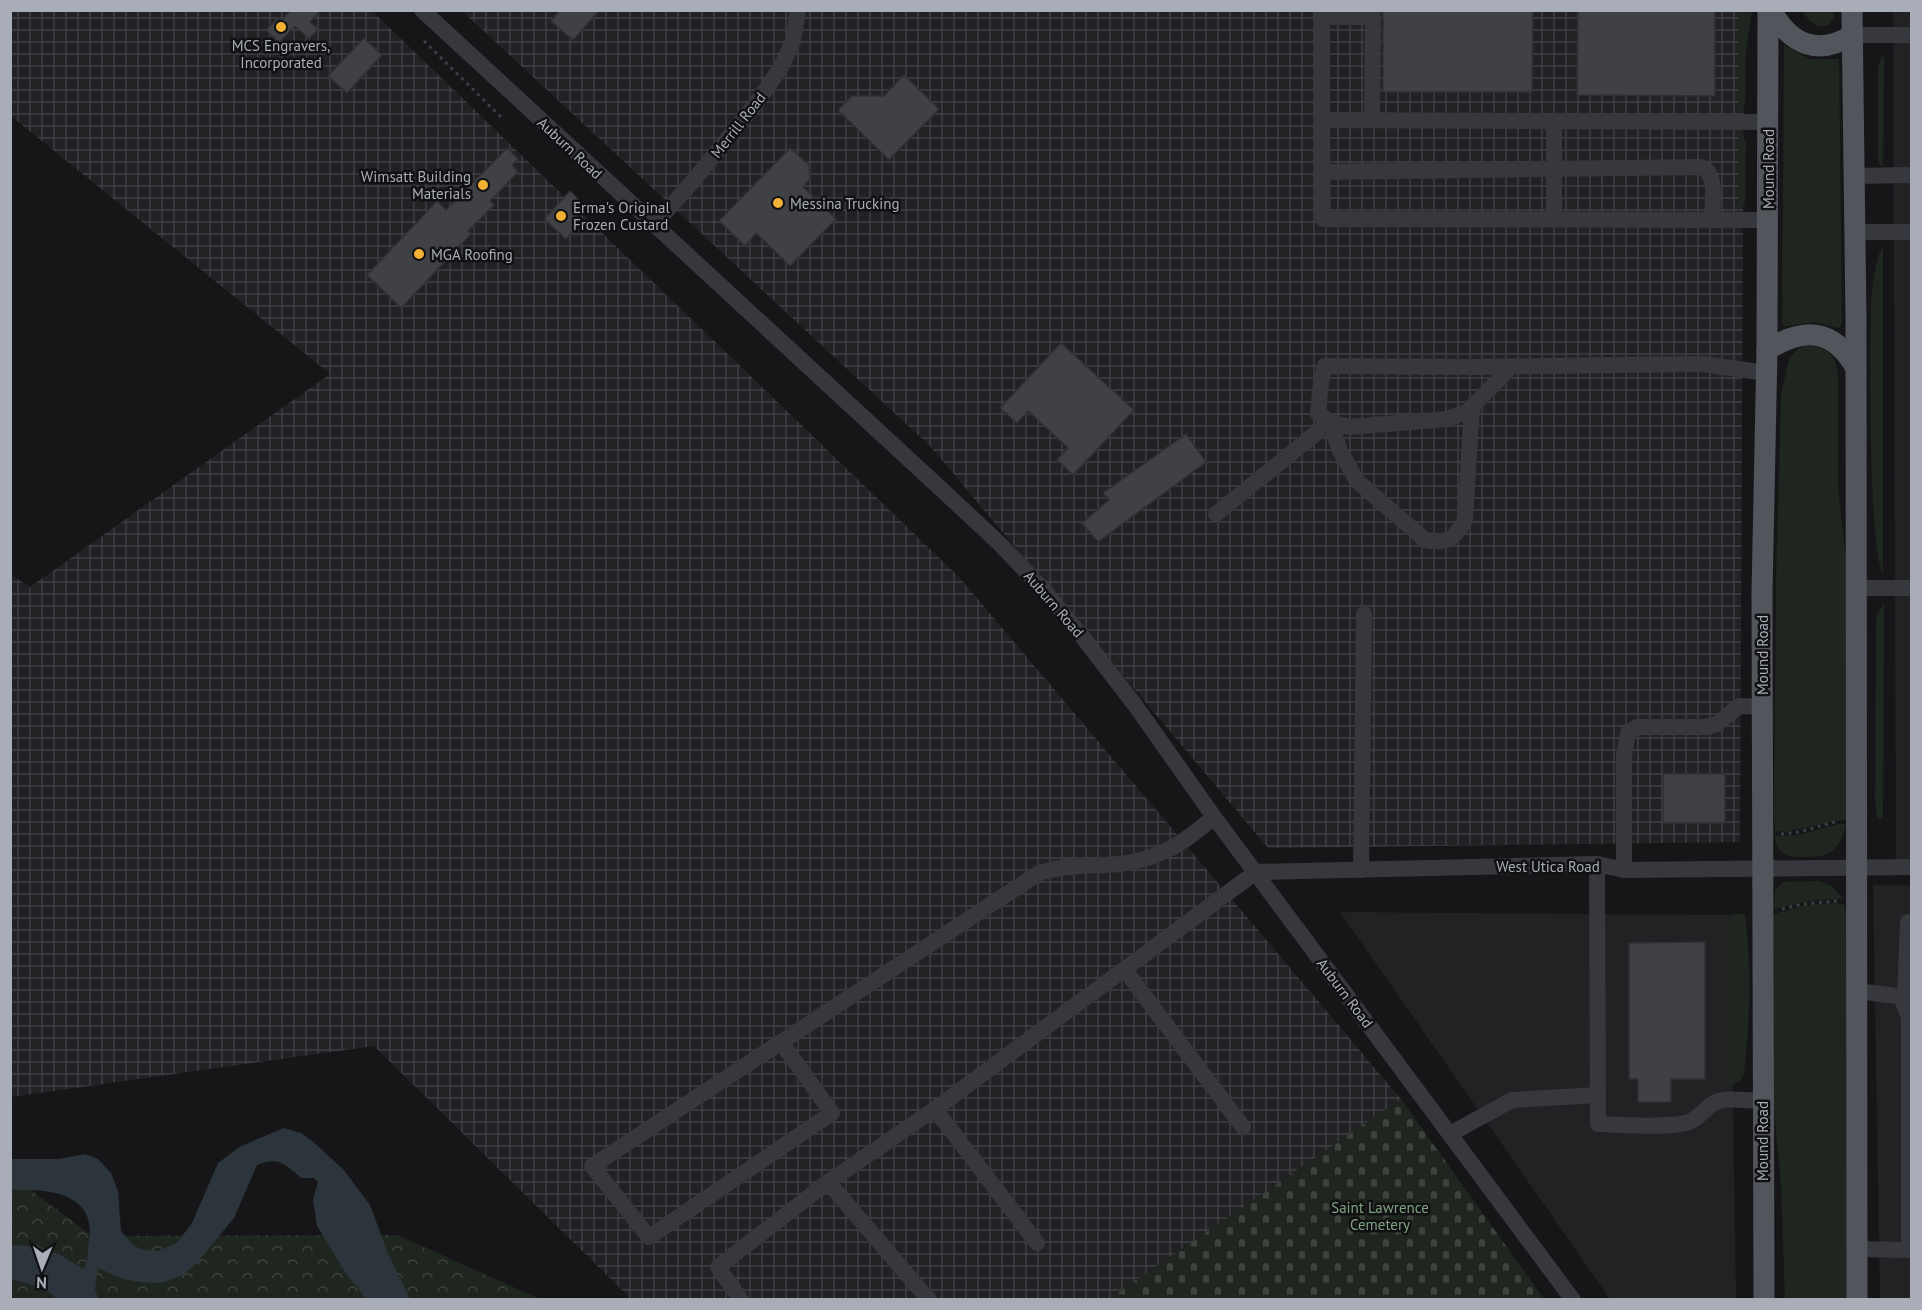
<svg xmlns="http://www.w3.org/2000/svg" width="1922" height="1310" viewBox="0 0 1922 1310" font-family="'PT Sans',sans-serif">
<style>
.built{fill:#222225}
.industrial{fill:url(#industrial-grid)}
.grass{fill:#1e261f}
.cemetery{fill:url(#cemetery-stones)}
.park{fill:url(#park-crowns)}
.water{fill:#2c353c}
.building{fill:#404145;stroke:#303034;stroke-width:1.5}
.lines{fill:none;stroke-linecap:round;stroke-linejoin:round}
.path{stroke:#3d3f44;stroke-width:3;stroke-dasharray:3 4.5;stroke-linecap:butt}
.minor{stroke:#37383d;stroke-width:16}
.major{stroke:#53555c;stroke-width:21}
.poi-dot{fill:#f2b134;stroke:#111113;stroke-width:2}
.labels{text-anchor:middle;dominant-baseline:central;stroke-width:5;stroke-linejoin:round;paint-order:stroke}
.poi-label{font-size:15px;fill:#a8adb8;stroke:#111113;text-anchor:start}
.street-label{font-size:15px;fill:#a8adb8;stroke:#111113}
.park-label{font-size:15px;fill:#7fa381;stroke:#111113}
</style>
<defs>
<pattern id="industrial-grid" width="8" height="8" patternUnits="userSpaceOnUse" patternTransform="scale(1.5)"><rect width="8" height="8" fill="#222225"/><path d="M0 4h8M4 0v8" fill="none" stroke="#3f3f43"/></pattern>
<pattern id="cemetery-stones" width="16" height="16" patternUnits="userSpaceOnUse" patternTransform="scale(1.5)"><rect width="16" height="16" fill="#1e261f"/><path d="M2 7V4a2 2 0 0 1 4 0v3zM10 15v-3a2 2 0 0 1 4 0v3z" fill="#3c433d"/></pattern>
<pattern id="park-crowns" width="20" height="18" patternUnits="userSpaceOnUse" patternTransform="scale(1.5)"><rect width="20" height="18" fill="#1e261f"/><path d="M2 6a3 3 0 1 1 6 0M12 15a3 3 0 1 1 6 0" fill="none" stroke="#3c433d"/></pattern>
</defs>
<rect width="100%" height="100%" fill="#161618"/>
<!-- built -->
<g class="built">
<polygon points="1893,11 1912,11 1912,867 1896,868"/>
<polygon points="1873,885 1911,886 1911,1299 1880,1299"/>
<polygon points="1340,912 1730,915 1736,1299 1610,1299"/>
</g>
<!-- industrial -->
<g class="industrial">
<polygon points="10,11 372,11 959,577 1401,1099 1109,1299 632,1300 374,1046 11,1097 11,575 30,587 330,374 11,116"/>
<polygon points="462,11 1744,11 1740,842 1268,848 931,447"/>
</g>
<!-- grass -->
<g class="grass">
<polygon points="1738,11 1752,11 1746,51 1745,103 1744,107 1738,112"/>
<path d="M1802,11H1834V18L1829,25C1816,30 1809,21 1802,11Z"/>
<polygon points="1784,45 1810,59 1839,59 1842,324 1839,328 1813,322 1788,326 1784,326 1782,323"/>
<polygon points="1883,52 1884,59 1883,167 1879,164 1878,160 1878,67"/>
<polygon points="1738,132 1744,138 1746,144 1745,201 1744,205 1738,209"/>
<path d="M1883,246V573C1868,554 1870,341 1871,304C1872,289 1875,258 1883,246Z"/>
<path d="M1806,346C1827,346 1836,355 1838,375V487L1846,559V819L1784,832L1775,831L1774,816L1776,582L1781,395L1789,358L1799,348Z"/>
<polygon points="1884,604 1883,819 1877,819 1875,799 1876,623 1878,612"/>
<path d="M1838,824H1846C1844,835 1839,847 1829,853C1822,857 1814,857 1805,857C1789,857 1776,856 1775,836L1798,835Z"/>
<polygon points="1819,881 1832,886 1843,899 1816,900 1774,909 1775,891 1783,882"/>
<polygon points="1832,903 1844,904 1847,916 1848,1299 1785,1299 1781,1185 1774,1112 1774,914 1802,906"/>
<path d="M1730,914H1745C1752,967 1750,1021 1744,1074L1741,1080L1729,1088Z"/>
</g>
<!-- cemetery -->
<polygon class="cemetery" points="1401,1099 1544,1299 1109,1299"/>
<!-- park -->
<polygon class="park" points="10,1174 92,1236 397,1235 540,1299 11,1299"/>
<!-- water -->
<path class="water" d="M284,1128L301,1133L312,1141L343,1169L370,1205L387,1251L410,1299H365L358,1287L348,1277L317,1226L313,1199L318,1182L314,1178H301C286,1164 278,1156 257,1165L234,1218L196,1264L183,1275L161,1283L140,1282L123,1279L98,1268L95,1290L99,1300L57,1299L44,1288L11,1279V1245L29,1246L59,1254L83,1269C89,1262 87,1251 89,1242C97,1192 48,1189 11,1190V1159H58L85,1154L98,1159L111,1173L118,1191L121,1231L133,1245L143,1250L159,1251L177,1243L192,1223L218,1163L241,1146Z"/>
<!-- building -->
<g class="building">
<polygon points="291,10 321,10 310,22 318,29 309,39 295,26 279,43 266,30 277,19 280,22"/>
<polygon points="560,10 600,10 573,40 551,21"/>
<polygon points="1382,10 1533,10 1532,92 1383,92 1383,17"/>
<polygon points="1578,10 1715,10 1715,96 1577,95"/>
<polygon points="364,38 382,55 347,93 328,76"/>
<polygon points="904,75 939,109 889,160 838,110 852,96 884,96"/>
<polygon points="507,148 518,159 512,165 518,172 490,201 494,205 468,231 471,234 401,308 367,275 437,201 446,210"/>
<polygon points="790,148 809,165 810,179 803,187 836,219 790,266 756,233 745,246 719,221"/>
<polygon points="570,191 583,204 574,214 582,222 566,239 544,219"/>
<polygon points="1061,343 1134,410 1073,475 1057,460 1068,448 1028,411 1017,423 1000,408"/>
<polygon points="1186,434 1206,462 1098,542 1082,523 1109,500 1103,493"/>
<rect x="1663" y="774" width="62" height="49"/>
<polygon points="1705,942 1705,1079 1671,1079 1671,1102 1638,1102 1638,1079 1629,1079 1629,943"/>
</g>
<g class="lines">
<!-- path -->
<g class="path">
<polyline points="424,41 504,120"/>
<polyline points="1781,834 1799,832 1838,821"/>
<polyline points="1782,909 1803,904 1837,901"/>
</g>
<!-- minor -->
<g class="minor">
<polyline points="422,10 940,488 1000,544 1043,589 1085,640 1135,705 1214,817 1573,1300"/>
<polyline points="1852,35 1912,35"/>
<polyline points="1322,120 1322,17 1373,17 1372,120"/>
<polyline points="1554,121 1554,219"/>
<path d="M1323,172L1702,167C1718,175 1712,204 1712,219"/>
<polyline points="1853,176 1912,175"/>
<polyline points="1768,220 1323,219 1322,120 1768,122"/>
<polyline points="654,225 694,180 757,102 780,69 793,41 798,10"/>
<polyline points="1854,232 1912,232"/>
<polyline points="1511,367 1467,412 1446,419 1349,427 1330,422 1318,413 1321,382 1325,366 1471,367 1703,364 1766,373"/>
<path d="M1216,514L1330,422L1340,451L1357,481L1425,540C1449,544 1454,539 1465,520L1472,406"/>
<polyline points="1856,588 1912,588"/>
<path d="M1597,864L1598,1124C1627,1125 1658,1128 1686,1123C1698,1120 1703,1110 1712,1104C1725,1096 1747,1101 1762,1101"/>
<polyline points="1361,870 1364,614"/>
<polyline points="1624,870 1624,756 1628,733 1637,727 1706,727 1717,724 1739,706 1763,707"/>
<polyline points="1256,872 1597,864 1624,870 1912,867"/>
<polyline points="1125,970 1243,1127"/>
<polyline points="1857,991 1905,997 1904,1005 1912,1024"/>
<polyline points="1905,997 1908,922"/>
<path d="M781,1042L832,1113L649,1237L592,1166L1039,873C1074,861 1110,870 1144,859C1173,851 1191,836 1214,817"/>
<polyline points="935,1109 1037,1243"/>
<polyline points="1450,1134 1512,1100 1598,1095"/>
<polyline points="828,1182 929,1300"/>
<polyline points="1857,1249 1909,1250 1909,1022"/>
<polyline points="741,1300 718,1267 828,1182 935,1109 1256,872"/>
</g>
<!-- major -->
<g class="major">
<path d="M1771,10C1790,44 1818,57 1852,35"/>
<polyline points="1852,10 1856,320 1857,1300"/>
<path d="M1767,350C1804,327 1833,328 1856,368"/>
<polyline points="1764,1300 1762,593 1767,350 1768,10"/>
</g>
</g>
<!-- markers -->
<g class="poi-dot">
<circle cx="281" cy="27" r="6"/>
<circle cx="483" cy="185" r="6"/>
<circle cx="778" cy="203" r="6"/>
<circle cx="561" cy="216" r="6"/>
<circle cx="419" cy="254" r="6"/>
</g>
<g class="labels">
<!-- poi labels -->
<g class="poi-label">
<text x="281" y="45" text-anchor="middle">MCS Engravers,<tspan x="281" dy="17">Incorporated</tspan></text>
<text x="471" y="176" text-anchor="end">Wimsatt Building<tspan x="471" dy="17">Materials</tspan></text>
<text x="790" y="203">Messina Trucking</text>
<text x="573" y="207">Erma's Original<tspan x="573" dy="17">Frozen Custard</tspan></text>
<text x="431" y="254">MGA Roofing</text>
</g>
<!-- street labels -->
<g class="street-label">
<text transform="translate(738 125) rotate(-52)">Merrill Road</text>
<text transform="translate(570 148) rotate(43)">Auburn Road</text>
<text transform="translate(1768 169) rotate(-90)">Mound Road</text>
<text transform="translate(1054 604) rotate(49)">Auburn Road</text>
<text transform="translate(1762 655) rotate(-90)">Mound Road</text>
<text x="1548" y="866">West Utica Road</text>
<text transform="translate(1345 993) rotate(53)">Auburn Road</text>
<text transform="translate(1762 1141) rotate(-90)">Mound Road</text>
</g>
<!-- park labels -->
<g class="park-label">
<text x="1380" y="1207">Saint Lawrence<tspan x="1380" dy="17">Cemetery</tspan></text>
</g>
</g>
<!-- border -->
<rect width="1922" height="1310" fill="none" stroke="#a8adb8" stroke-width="24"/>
<!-- north arrow -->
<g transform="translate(42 1268) rotate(182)" stroke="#111113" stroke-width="4.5" paint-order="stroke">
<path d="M0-4.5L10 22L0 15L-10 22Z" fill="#a8adb8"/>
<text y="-9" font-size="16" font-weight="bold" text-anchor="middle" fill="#a8adb8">N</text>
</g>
</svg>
